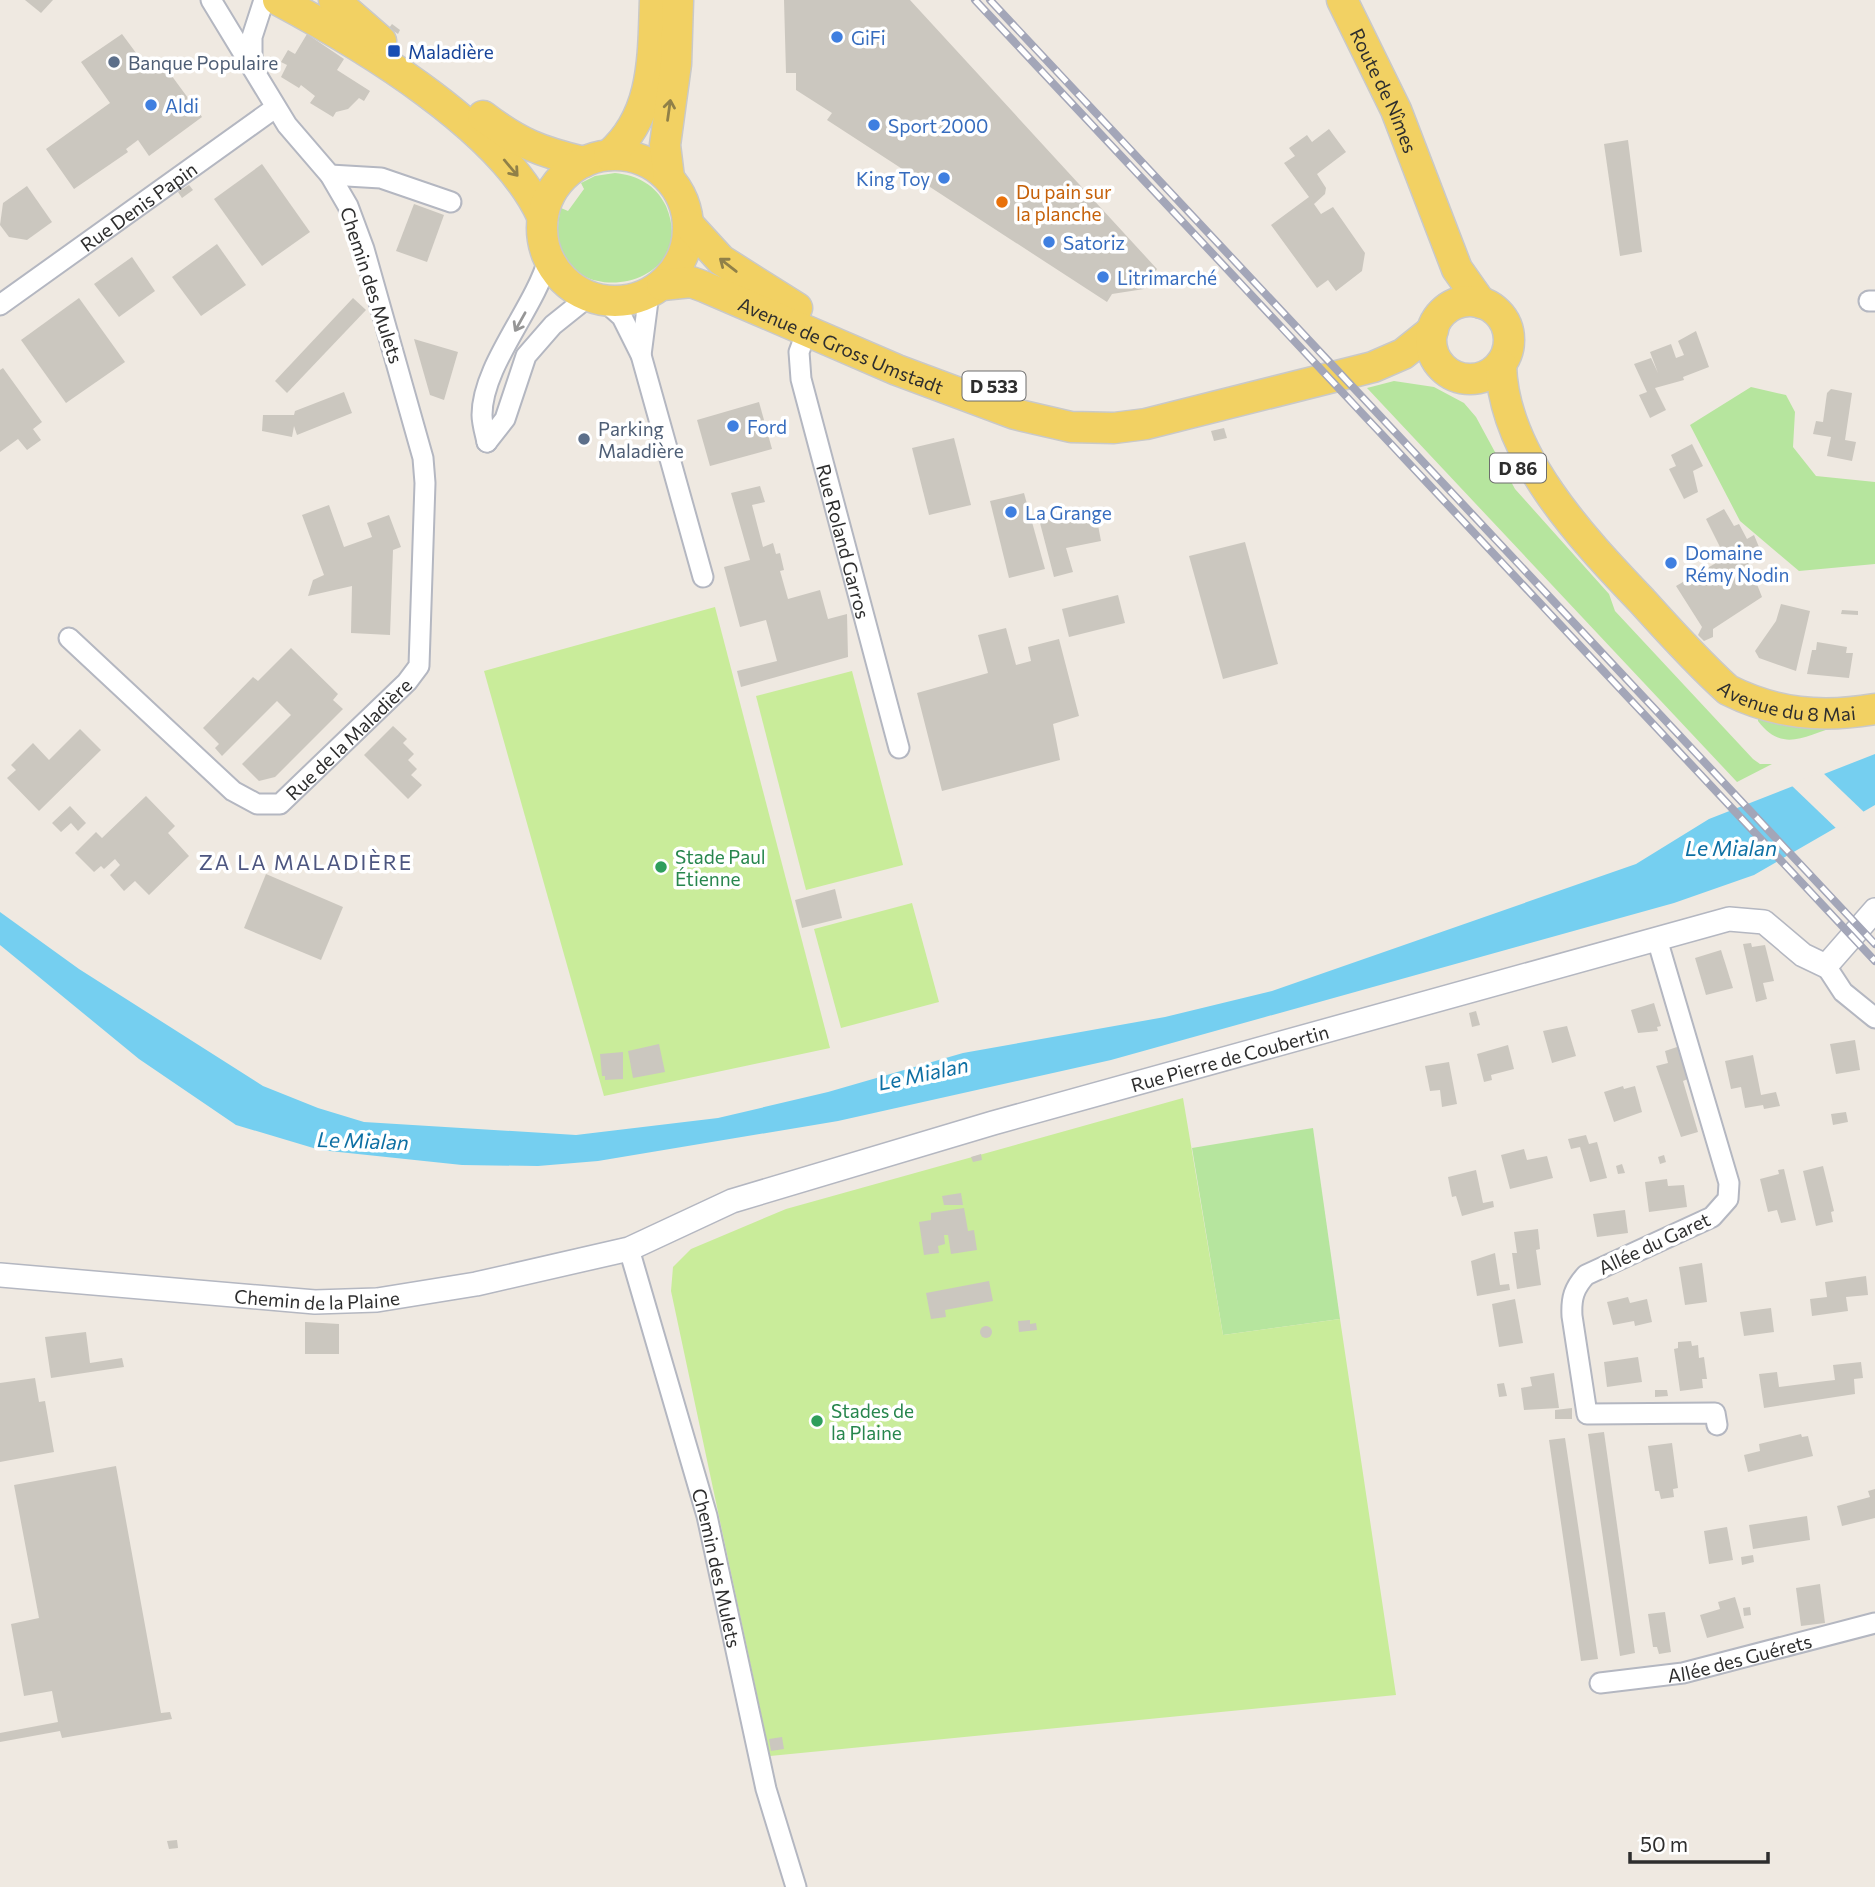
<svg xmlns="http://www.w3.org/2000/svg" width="1875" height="1887" viewBox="0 0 1875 1887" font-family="Commissioner,sans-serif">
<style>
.green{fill:#b6e59e}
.pitch{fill:#c9ec9a}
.water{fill:#75cff0}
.pier{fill:#efe9e1}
.building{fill:#cbc7bf}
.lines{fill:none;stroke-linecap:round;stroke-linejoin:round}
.minor-casing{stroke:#b4b7c1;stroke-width:23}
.tertiary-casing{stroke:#b4b7c1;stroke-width:26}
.primary-casing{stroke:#c9c9c9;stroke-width:33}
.minor{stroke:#fff;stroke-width:19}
.tertiary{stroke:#fff;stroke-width:23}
.primary{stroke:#f2d163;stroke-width:30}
.rail-casing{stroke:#a3a6b8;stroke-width:8}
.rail{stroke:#fff;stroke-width:5;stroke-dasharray:16;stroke-linecap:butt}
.oneway{stroke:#908048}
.oneway2{stroke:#969696}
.shop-dot{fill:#3f7fe0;stroke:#fff;stroke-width:2.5}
.transit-dot{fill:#1a4fb4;stroke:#fff;stroke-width:2.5}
.service-dot{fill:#5c6f8a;stroke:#fff;stroke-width:2.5}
.food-dot{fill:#e8710a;stroke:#fff;stroke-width:2.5}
.leisure-dot{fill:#2e9e5b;stroke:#fff;stroke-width:2.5}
.labels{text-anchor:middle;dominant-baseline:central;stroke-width:7;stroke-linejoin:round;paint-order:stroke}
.shield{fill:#fff;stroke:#6d6d6d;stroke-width:2}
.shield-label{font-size:18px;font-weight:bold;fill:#2e2e2e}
.shop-label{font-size:19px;fill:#366cbe;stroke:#fff;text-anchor:start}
.transit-label{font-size:19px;fill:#164399;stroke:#fff;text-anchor:start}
.service-label{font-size:19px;fill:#4e5e75;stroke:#fff;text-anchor:start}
.street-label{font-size:19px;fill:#2e2e2e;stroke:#fff}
.food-label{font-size:19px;fill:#c56008;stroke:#fff;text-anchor:start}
.leisure-label{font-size:19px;fill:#27864d;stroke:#fff;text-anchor:start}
.water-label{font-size:21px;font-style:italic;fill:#0d6fa3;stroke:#fff}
.neighbourhood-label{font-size:21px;letter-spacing:2px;fill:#4d5680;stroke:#fff}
</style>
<rect width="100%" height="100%" fill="#efe9e1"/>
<!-- green -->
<g class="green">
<path d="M615,173C637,175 656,185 666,206C705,298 533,317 561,208L568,211L584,189L581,183L595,176Z"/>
<polygon points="1394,381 1434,387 1464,403 1476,417 1515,489 1609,594 1615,611 1753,759 1760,764 1772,764 1737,782 1367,388"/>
<polygon points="1751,387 1786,395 1795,412 1793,447 1816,476 1875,482 1875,564 1799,571 1740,521 1690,425"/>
<path d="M1758,715L1839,726C1805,735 1783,754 1758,721Z"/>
<polygon points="1313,1128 1340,1319 1223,1335 1192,1148"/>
</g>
<!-- pitch -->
<g class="pitch">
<polygon points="715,607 830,1048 604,1096 484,671"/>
<polygon points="852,671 903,865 806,890 756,696"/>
<polygon points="912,903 939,1002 841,1028 814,929"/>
<polygon points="1183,1098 1223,1335 1340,1319 1396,1695 770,1756 671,1291 673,1267 691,1249 786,1209"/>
</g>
<!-- water -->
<polygon class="water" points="1875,754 1875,805 1754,875 1674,903 1111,1060 838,1121 598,1161 538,1166 462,1165 320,1150 236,1125 139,1059 0,945 0,912 79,969 263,1086 318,1108 364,1122 576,1135 718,1118 828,1092 963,1053 1165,1017 1272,991 1636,864 1709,819"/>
<!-- pier -->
<polygon class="pier" points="1822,772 1866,814 1839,831 1790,784"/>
<!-- building -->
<g class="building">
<polygon points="25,0 53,0 41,13"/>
<polygon points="784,0 910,0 1157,269 1144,289 1112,294 1107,302 827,120 832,113 796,90 796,73 786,73"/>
<polygon points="392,24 400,30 398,34 389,28"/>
<polygon points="122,34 142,61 138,71 150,73 163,64 202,117 149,156 138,140 126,149 128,152 74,189 46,149 110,103 81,62"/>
<polygon points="307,34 344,59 337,70 370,91 364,101 359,98 348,109 336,112 333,117 310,103 315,96 301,85 299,88 281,77 287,65 281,62 288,50 295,54"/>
<polygon points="1329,129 1346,152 1317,174 1326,188 1325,194 1314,204 1321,214 1333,207 1365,253 1362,271 1336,291 1328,280 1317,288 1271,225 1309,197 1284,163 1295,156 1289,148 1307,135 1312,142"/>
<polygon points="1628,140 1642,252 1620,256 1604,144"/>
<polygon points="262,164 310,232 262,266 214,199"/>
<polygon points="189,185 193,190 182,198 178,192"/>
<polygon points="27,186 52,222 27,240 9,237 0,225 3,203"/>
<polygon points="414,204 444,215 427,262 396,251"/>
<polygon points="217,244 246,285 201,316 172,277"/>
<polygon points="132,257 155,291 119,317 94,284"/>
<polygon points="1156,276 1162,279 1156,288 1151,285"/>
<polygon points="79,298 125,362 66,403 21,340"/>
<polygon points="353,298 366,310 287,393 275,381"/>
<polygon points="1696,331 1709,367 1683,377 1684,380 1655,388 1666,410 1650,418 1639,395 1647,392 1634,364 1651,358 1658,373 1650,352 1671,344 1676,358 1684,355 1678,341"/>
<polygon points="414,339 458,352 444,400 430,395"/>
<polygon points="3,368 42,422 33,429 41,440 27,450 18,439 0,452 0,370"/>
<polygon points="1831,389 1852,393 1845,440 1856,442 1852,461 1827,456 1831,437 1813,434 1816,421 1823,422 1827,393"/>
<polygon points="344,392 352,413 297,435 294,426 292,437 262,431 263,415 294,415 295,411"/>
<polygon points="759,402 772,449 710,466 697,420"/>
<polygon points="1224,428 1227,438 1214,441 1211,431"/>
<polygon points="954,438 971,505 929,515 912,448"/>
<polygon points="1692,444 1703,466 1693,471 1698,492 1684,499 1669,469 1676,466 1671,455"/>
<polygon points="760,486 765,502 752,505 763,547 773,543 776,554 780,553 784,570 780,571 788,599 820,590 828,619 847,614 848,657 741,687 737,671 777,661 766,620 740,627 724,567 750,560 731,493"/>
<polygon points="1024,493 1045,569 1009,578 990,501"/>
<polygon points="329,505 344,547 372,537 367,523 389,515 401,547 393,550 390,635 351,633 352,586 308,596 313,580 324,575 302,515"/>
<polygon points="1079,509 1080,513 1095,509 1101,541 1066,548 1073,572 1054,577 1040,523"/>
<polygon points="1724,509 1734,526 1739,524 1747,539 1754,535 1759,547 1745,554 1762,597 1713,629 1713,637 1704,641 1698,635 1702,627 1676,586 1730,555 1728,550 1723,553 1706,519"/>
<polygon points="1245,542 1278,664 1223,679 1189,556"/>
<polygon points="1118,595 1125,623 1069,637 1062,609"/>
<polygon points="1781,604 1810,611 1796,671 1759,658 1755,651 1776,621"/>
<polygon points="1842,610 1858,611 1858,615 1841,614"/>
<polygon points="1006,628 1016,665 1031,661 1028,647 1059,639 1079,716 1053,724 1060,760 942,791 917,693 988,673 978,635"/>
<polygon points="1817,642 1847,647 1846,653 1853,653 1849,678 1807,674 1812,650 1816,650"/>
<polygon points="291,648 338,694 333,700 343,709 275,777 259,781 242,764 291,715 277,701 222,756 215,748 219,744 203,728 253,677 258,681"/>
<polygon points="393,726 407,739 403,743 414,754 408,760 417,769 411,775 422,785 408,799 364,755"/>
<polygon points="80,729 101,750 39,811 7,778 16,770 11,765 33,743 49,760"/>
<polygon points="146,796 175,826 168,833 189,856 149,895 135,881 124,891 110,875 120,865 115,859 104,869 101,866 94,872 75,853 96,832 102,838"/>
<polygon points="70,806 86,823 78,831 71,823 61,832 52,823"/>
<polygon points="266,874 343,907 321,960 244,928"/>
<polygon points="835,889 842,918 802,928 795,900"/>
<polygon points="1751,943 1752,947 1765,945 1774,981 1763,983 1767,999 1756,1002 1743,944"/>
<polygon points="1721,950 1733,988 1706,995 1695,958"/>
<polygon points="1654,1003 1661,1026 1657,1027 1658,1031 1638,1033 1631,1010"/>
<polygon points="1476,1011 1480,1025 1472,1027 1469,1013"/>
<polygon points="1567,1026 1576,1056 1552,1063 1543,1031"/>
<polygon points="1855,1040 1860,1070 1836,1074 1830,1044"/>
<polygon points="659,1044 665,1072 633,1078 628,1051"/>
<polygon points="1508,1045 1514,1069 1491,1075 1492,1080 1484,1082 1477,1054"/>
<polygon points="1680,1046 1690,1078 1683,1081 1698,1132 1681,1137 1656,1066 1668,1063 1665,1051"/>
<polygon points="623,1052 623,1079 605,1080 605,1076 602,1076 600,1054"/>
<polygon points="1753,1055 1761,1095 1776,1092 1780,1106 1764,1109 1763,1105 1745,1108 1741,1087 1731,1089 1725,1061"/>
<polygon points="1449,1062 1457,1104 1442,1107 1440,1090 1430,1091 1425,1066"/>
<polygon points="1623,1086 1624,1089 1635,1086 1642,1112 1614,1122 1604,1092"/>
<polygon points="1846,1112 1848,1122 1833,1125 1831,1114"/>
<polygon points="1586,1135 1589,1144 1597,1142 1607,1178 1590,1182 1580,1147 1571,1149 1568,1139"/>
<polygon points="1524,1149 1527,1160 1547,1156 1553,1178 1510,1189 1501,1155"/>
<polygon points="981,1154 982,1160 973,1162 971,1157"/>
<polygon points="1664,1155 1666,1162 1660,1164 1658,1157"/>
<polygon points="1622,1164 1625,1173 1618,1174 1616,1166"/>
<polygon points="1823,1166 1834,1211 1831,1212 1833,1222 1816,1226 1803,1171"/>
<polygon points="1784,1169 1796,1220 1781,1223 1777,1210 1768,1212 1760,1179 1779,1174 1778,1170"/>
<polygon points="1476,1170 1483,1203 1493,1201 1494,1207 1462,1216 1456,1196 1452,1197 1448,1177"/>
<polygon points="1667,1179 1668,1186 1684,1185 1687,1207 1649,1212 1645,1182"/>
<polygon points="961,1193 963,1205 944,1205 942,1196"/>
<polygon points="964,1208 968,1231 974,1230 977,1250 951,1254 948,1235 944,1235 945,1244 938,1246 939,1253 924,1255 919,1222 931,1220 931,1213"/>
<polygon points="1625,1210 1628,1233 1597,1237 1593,1214"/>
<polygon points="1538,1229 1540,1249 1536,1250 1541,1285 1517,1289 1512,1253 1517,1253 1514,1232"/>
<polygon points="1495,1253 1500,1285 1509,1284 1510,1290 1477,1296 1471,1261"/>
<polygon points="1702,1263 1707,1302 1685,1305 1679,1267"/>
<polygon points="1866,1276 1868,1295 1846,1297 1848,1311 1812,1316 1810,1299 1827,1297 1825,1282"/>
<polygon points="989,1281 993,1301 945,1310 946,1317 931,1319 926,1293"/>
<polygon points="1628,1297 1630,1303 1647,1299 1652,1322 1635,1326 1634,1321 1613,1325 1607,1302"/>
<polygon points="1515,1299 1523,1343 1499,1347 1492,1304"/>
<polygon points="1771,1308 1774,1332 1744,1336 1740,1312"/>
<polygon points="1030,1320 1030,1324 1036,1323 1037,1330 1019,1332 1018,1321"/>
<polygon points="305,1322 339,1324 339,1354 305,1354"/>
<circle cx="986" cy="1332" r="6"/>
<polygon points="86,1332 90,1363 122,1358 124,1367 51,1378 45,1337"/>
<polygon points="1691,1341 1692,1346 1698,1345 1699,1358 1704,1357 1707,1379 1702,1379 1703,1388 1680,1391 1674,1349 1678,1348 1678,1342"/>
<polygon points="1638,1357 1642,1382 1607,1387 1604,1362"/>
<polygon points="1861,1362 1863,1378 1854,1379 1855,1394 1764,1408 1759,1374 1777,1372 1779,1387 1826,1381 1835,1380 1833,1365"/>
<polygon points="1554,1373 1559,1408 1524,1410 1521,1388 1532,1386 1530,1377"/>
<polygon points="35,1378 39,1402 45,1401 54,1452 0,1462 0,1383"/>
<polygon points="1504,1383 1507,1396 1499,1397 1497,1384"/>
<polygon points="1655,1390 1667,1390 1668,1396 1655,1397"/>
<polygon points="1572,1408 1572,1419 1555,1419 1555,1410"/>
<polygon points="1604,1432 1635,1653 1620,1656 1588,1434"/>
<polygon points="1801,1434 1802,1437 1808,1436 1813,1456 1748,1472 1744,1455 1760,1451 1759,1444"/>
<polygon points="1565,1438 1598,1659 1581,1661 1549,1440"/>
<polygon points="1672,1443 1678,1488 1673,1489 1674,1497 1661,1499 1659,1491 1655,1491 1648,1446"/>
<polygon points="116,1466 161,1713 170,1712 172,1719 62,1738 60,1731 0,1742 0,1733 58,1722 52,1691 24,1696 11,1624 39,1618 14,1485"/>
<polygon points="1875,1489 1875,1518 1842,1526 1837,1506 1870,1497 1868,1491"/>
<polygon points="1807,1516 1810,1540 1753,1549 1749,1525"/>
<polygon points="1727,1527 1733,1560 1709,1564 1704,1531"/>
<polygon points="1753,1555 1754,1562 1742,1565 1741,1557"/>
<polygon points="1820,1584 1825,1623 1801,1626 1796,1588"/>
<polygon points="1735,1597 1744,1628 1707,1638 1700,1615 1720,1609 1718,1602"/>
<polygon points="1750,1607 1751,1615 1744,1616 1743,1608"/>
<polygon points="1665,1612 1671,1652 1659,1654 1657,1647 1653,1647 1648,1614"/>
<polygon points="782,1737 784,1749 771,1751 769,1739"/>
<polygon points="177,1840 178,1848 169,1849 167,1841"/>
</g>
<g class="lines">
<defs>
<g id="minor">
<polyline points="252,67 252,37 264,0"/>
<polyline points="330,175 381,178 451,202"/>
<polyline points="604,301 622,317 641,355 703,577"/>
<polyline points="1869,301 1875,301"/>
<path id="s1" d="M0,305L275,108"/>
<path id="s2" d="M806,333L799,352L801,379L899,748"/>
<polyline points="641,355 649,293"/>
<path d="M487,442C485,433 482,423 482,415C482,366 534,309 548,260"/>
<polyline points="487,442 505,419 526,356 553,325 588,297"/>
<path id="s3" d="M69,638L233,791L257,804H280L407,682L419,666L425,483L423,458L364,249L348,206L330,175L287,125L211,0"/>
<path d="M1657,939L1729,1183L1728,1199L1712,1217L1586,1275C1574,1288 1571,1298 1572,1316L1587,1414L1715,1413L1717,1425"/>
<polyline points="1826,966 1843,992 1875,1018"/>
<path id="s4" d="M629,1249L707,1516L766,1789L796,1887"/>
<path id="s5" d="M1600,1683L1683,1673L1875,1623"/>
</g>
<g id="tertiary">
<path id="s6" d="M0,1275L315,1302L377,1300L476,1284L629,1249L732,1201L993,1123L1729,919L1764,922L1803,955L1826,966L1875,910"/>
</g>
<g id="primary">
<path d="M278,0C362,45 502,128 542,216"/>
<polyline points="334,0 381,41"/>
<path id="s7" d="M1342,0L1396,110L1457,269L1481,303"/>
<path d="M483,116C518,143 541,152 584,162"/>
<circle cx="615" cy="228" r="73"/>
<path d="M609,155C655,116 653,57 655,0"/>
<polyline points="669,178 665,145 676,64 678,0"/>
<polyline points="689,225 721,260 797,308"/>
<path id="s8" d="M662,285L691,282L705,287L897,370L1015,414L1071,427L1114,428L1146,424L1373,367L1403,354L1433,330"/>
<circle cx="1470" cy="340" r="39"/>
<path id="s9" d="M1501,365C1503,456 1584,540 1643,602C1670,632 1698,663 1728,690C1776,714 1822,718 1875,709"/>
</g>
</defs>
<!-- minor casing -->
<use href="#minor" class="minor-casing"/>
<!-- tertiary casing -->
<use href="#tertiary" class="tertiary-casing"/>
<!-- primary casing -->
<use href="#primary" class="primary-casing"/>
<!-- minor -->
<use href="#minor" class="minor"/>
<!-- tertiary -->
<use href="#tertiary" class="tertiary"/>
<!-- primary -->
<use href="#primary" class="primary"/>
<defs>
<g id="rail">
<polyline points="975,0 1875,961"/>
<polyline points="990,0 1875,944"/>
</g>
</defs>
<!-- rail casing -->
<use href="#rail" class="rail-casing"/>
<!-- rail -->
<use href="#rail" class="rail"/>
</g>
<!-- one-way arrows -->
<defs><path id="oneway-shaft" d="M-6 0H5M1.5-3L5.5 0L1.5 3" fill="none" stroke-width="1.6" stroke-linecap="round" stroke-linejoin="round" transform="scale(1.75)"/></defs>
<g class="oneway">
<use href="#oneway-shaft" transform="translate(669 110) rotate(-82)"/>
<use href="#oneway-shaft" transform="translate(511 168) rotate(50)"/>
<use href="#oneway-shaft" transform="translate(728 265) rotate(-142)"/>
</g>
<use class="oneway2" href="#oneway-shaft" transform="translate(520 322) rotate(119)"/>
<!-- markers -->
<g class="shop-dot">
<circle cx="837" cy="37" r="7"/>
<circle cx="151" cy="105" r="7"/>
<circle cx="874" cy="125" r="7"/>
<circle cx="944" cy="178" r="7"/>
<circle cx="1049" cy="242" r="7"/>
<circle cx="1103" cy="277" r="7"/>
<circle cx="733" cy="426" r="7"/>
<circle cx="1011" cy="512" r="7"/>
<circle cx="1671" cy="563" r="7"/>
</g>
<rect class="transit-dot" x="387" y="44" width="14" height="14" rx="3.5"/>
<g class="service-dot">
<circle cx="114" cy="62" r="7"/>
<circle cx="584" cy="439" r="7"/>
</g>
<circle class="food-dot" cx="1002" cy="202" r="7"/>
<g class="leisure-dot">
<circle cx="661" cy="867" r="7"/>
<circle cx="817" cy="1421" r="7"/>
</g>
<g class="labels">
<!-- shield labels -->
<g class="shield">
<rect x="962.5" y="371.5" width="63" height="29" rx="5"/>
<rect x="1490" y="453.5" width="56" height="29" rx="5"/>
</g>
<g class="shield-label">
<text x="994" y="386">D 533</text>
<text x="1518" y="468">D 86</text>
</g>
<!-- shop labels -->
<g class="shop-label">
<text x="851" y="37">GiFi</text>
<text x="165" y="105">Aldi</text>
<text x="888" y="125">Sport 2000</text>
<text x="930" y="178" text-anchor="end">King Toy</text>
<text x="1063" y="242">Satoriz</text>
<text x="1117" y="277">Litrimarché</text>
<text x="747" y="426">Ford</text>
<text x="1025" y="512">La Grange</text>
<text x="1685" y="552">Domaine<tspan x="1685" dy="22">Rémy Nodin</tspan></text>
</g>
<!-- transit labels -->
<g class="transit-label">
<text x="408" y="51">Maladière</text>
</g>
<!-- service labels -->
<g class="service-label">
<text x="128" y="62">Banque Populaire</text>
<text x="598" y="428">Parking<tspan x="598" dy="22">Maladière</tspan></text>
</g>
<!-- street labels -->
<g class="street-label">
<text stroke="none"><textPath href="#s7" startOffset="100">Route de Nîmes</textPath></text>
<text stroke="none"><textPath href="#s1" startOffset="170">Rue Denis Papin</textPath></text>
<text transform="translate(372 285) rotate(72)">Chemin des Mulets</text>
<text stroke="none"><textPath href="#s8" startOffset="192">Avenue de Gross Umstadt</textPath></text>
<text stroke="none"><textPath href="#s2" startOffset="215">Rue Roland Garros</textPath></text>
<text stroke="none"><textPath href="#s9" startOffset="466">Avenue du 8 Mai</textPath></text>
<text stroke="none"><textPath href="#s3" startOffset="369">Rue de la Maladière</textPath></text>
<text stroke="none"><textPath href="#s6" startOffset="1267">Rue Pierre de Coubertin</textPath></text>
<text transform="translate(1654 1243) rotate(-25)">Allée du Garet</text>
<text stroke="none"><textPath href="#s6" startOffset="318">Chemin de la Plaine</textPath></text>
<text stroke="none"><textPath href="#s4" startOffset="331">Chemin des Mulets</textPath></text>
<text stroke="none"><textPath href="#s5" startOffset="142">Allée des Guérets</textPath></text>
</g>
<!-- food labels -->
<g class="food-label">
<text x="1016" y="191">Du pain sur<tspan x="1016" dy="22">la planche</tspan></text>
</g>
<!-- leisure labels -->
<g class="leisure-label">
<text x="675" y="856">Stade Paul<tspan x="675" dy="22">Étienne</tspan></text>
<text x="831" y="1410">Stades de<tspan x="831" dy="22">la Plaine</tspan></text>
</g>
<!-- water labels -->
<g class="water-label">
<text x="1731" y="847">Le Mialan</text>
<text transform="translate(923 1073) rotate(-12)">Le Mialan</text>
<text transform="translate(363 1140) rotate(2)">Le Mialan</text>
</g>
<!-- neighbourhood labels -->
<g class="neighbourhood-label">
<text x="306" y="861">ZA LA MALADIÈRE</text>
</g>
</g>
<!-- scale -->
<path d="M1630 1852v10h138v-10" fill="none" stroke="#2e2e2e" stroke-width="3.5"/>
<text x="1640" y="1852" font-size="21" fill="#2e2e2e" stroke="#ffffff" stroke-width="5" paint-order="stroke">50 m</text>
</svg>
